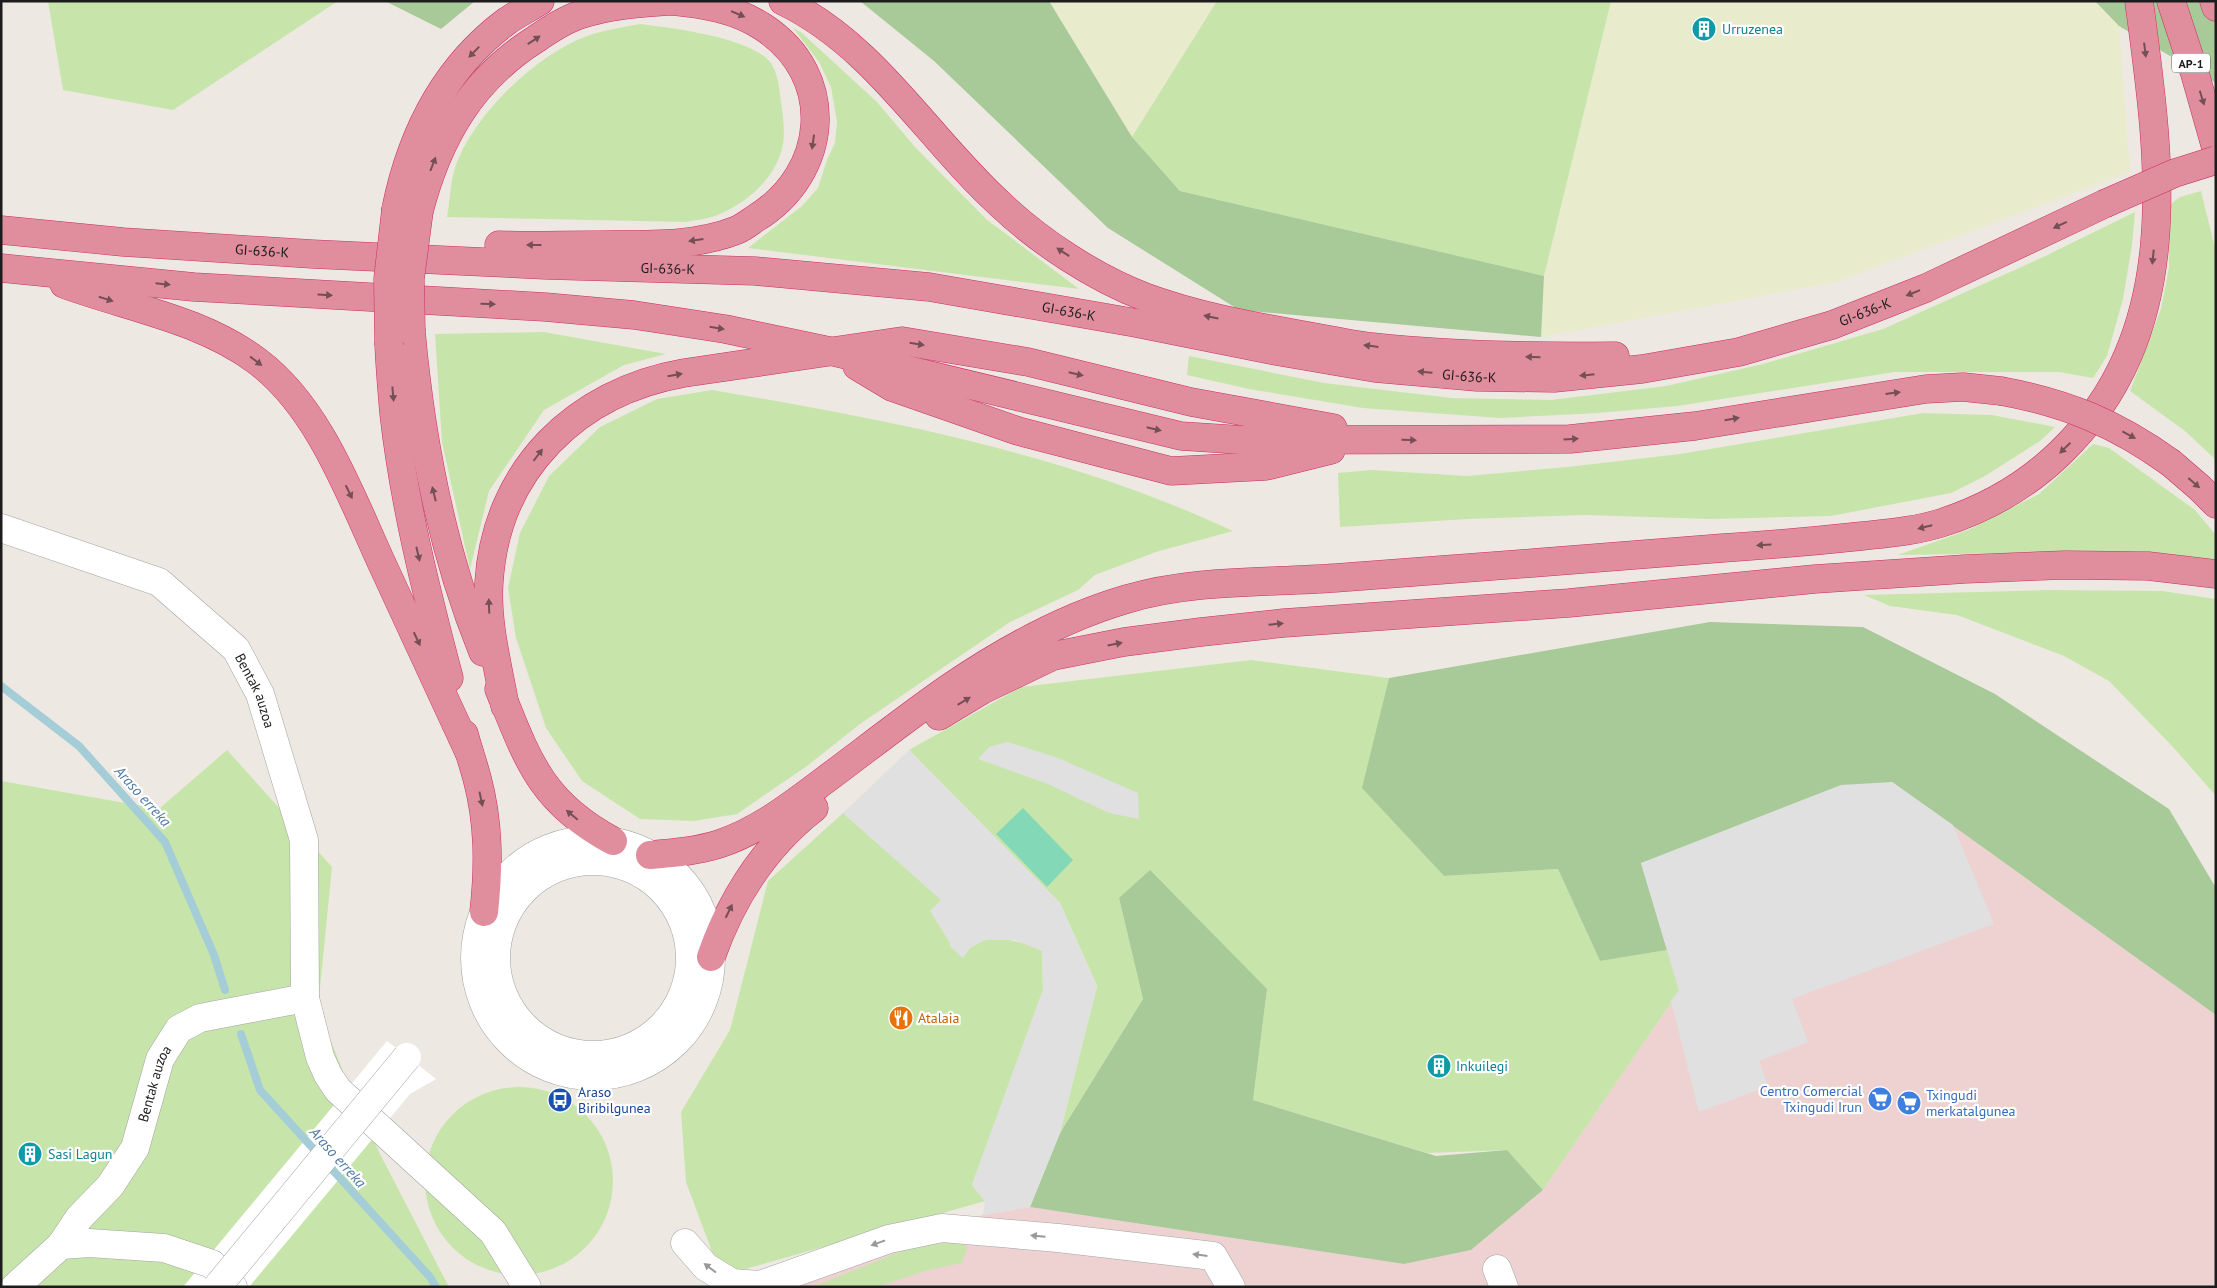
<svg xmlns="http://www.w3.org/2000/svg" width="2217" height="1288" viewBox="0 0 2217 1288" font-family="'PT Sans',sans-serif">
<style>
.commercial{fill:#edd2d1}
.farmland{fill:#e9ebcd}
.grass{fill:#c7e5aa}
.forest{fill:#a7ca98}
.pitch{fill:#83d8b7}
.parking{fill:#e0e0e0}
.pier{fill:#fff}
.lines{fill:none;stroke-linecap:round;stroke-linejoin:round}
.stream{stroke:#a4cdd8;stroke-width:8}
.street-casing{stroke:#a3a3a3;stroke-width:29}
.highway-casing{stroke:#cc2e65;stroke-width:29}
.street{stroke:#fff;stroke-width:28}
.highway{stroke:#e08d9d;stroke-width:28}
.street-bridge-casing{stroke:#a3a3a3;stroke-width:29;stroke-linecap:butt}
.highway-bridge-casing{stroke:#cc2e65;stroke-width:29;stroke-linecap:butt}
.street-bridge{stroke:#fff;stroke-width:28}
.highway-bridge{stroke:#e08d9d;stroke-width:28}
.oneway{fill:#744f56}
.oneway2{fill:#999}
.labels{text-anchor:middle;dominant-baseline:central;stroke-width:4.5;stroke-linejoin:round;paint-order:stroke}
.shield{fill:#fff;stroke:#606060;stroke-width:1}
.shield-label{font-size:12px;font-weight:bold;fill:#1c1c1c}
.culture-label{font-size:14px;fill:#0d838f;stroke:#fff;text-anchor:start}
.street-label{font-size:14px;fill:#1c1c1c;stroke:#fff}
.food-label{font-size:14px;fill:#c56008;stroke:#fff;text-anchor:start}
.shop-label{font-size:14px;fill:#366cbe;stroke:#fff;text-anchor:end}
.transit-label{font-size:14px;fill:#164399;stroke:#fff;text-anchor:start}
.water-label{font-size:15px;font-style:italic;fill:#4e7aa5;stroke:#fff}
</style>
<rect width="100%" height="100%" fill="#ede9e2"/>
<!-- commercial -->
<polygon class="commercial" points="1892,782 2216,1015 2216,1287 768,1287 983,1215 1030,1207 1404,1264 1471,1250 1543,1190 1679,991 1641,863"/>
<!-- farmland -->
<g class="farmland">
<polygon points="1049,1 1217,1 1132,137"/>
<polygon points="1611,1 2095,1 2119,26 2130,172 1836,282 1541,337 1544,276"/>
</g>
<!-- grass -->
<g class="grass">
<polygon points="48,1 338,1 173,110 63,90"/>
<polygon points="1217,1 1611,1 1544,276 1180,191 1132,137"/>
<path d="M640,24C673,28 738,36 765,57C778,67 779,87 781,102C783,115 785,131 783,144C777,178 746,204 715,216C706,219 695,220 685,222L447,217C450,201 450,183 455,168C472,118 529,62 577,40C597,31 618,28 640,24Z"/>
<polygon points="793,28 802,33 877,102 915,147 986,219 1079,289 748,248 802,206 818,188 827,160 835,143 837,122 831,87 819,62"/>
<polygon points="2201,191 2216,252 2216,460 2185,431 2130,391 2161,309 2169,267 2168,206 2180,197"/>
<polygon points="2135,212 2132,245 2123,299 2107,356 2093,378 2059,372 1895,372 1677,406 1598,413 1500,418 1363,408 1249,389 1187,375 1189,356 1324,383 1452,398 1551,400 1666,386 1763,364 1883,329 2039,259"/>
<polygon points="544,332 666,354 624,365 544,410 489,491 470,569 442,442 435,334"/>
<path d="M712,390C889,420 1069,454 1233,531L1156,552L1095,575L1078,590L1010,622L860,724L807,766L737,814L694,821L640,819L582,781L546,728L516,638L508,588L520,533L549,476L600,427L657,399Z"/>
<polygon points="1923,413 1992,415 2055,427 2040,441 1985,476 1951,493 1831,516 1711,519 1585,515 1468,519 1340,527 1338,473 1371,470 1467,476 1567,467 1680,454"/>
<polygon points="2093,444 2109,448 2195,510 2216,535 2216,560 2135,551 1898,555 1968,530 2039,494"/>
<polygon points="2048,590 2162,591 2216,599 2216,796 2173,747 2109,681 2064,656 1957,615 1890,606 1864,595"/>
<polygon points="1251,660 1389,678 1363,788 1444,876 1558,869 1600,961 1667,950 1679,991 1543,1190 1507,1150 1427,1153 1253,1100 1267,989 1119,898 1143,999 1060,1133 1097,986 1060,903 909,750 1021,687"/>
<polygon points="227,750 332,867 318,1008 344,1074 380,1154 449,1287 1,1287 1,781 159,809"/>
<path d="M843,813L942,900L951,947L962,957C965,955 967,950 970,948C990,931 1021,942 1042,950L1043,990L972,1185L985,1201L738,1271L714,1257L686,1182L681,1112L730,1030L768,881Z"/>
<circle cx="519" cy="1181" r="94"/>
<polygon points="961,1242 967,1248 962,1263 928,1270 877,1287 813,1287 914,1246"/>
</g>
<!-- forest -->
<g class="forest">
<polygon points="385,1 475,1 441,29"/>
<polygon points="860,1 1049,1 1132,137 1180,191 1544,276 1541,337 1239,310 1108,228 934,61"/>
<polygon points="2095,1 2216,1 2216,83 2119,26"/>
<polygon points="1710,622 1863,627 1995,694 2169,809 2216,888 2216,1015 1892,782 1641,863 1667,950 1600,961 1558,869 1444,876 1362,788 1389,678"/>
<polygon points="1150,870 1267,989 1253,1100 1436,1156 1507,1150 1543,1190 1471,1250 1404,1264 1030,1207 1060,1133 1143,999 1119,898"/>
</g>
<!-- pitch -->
<polygon class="pitch" points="1023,808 1073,860 1047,887 996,834"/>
<!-- parking -->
<g class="parking">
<polygon points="1008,742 1058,758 1138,793 1139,819 1109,813 1048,784 978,759 989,747"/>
<polygon points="909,750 1060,903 1097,987 1060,1133 1030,1207 983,1215 985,1201 972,1185 1043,990 1042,951 1015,940 985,940 970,948 963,958 951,947 950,943 930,911 941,900 843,813"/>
<polygon points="1892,782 1953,825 1994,924 1792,999 1808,1042 1759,1061 1768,1086 1699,1112 1671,1001 1679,990 1641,863 1841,785"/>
</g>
<!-- pier -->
<polygon class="pier" points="387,1041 436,1079 410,1094 249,1287 183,1287"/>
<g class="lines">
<!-- stream -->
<g class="stream">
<polyline points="1,686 79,746 165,842 214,955 225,990"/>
<polyline points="241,1034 260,1090 430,1277 436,1287"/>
</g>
<defs>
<g id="street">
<path id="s1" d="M1,528L159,582L236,649L260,694L304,840L305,998L320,1057L328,1075L338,1090L493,1232L527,1287"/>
<circle cx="593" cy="958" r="118"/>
<circle cx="593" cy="958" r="97"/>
<polyline points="685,1243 706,1267 732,1283 760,1285 889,1239 942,1228 1058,1238 1213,1256 1231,1287"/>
<polyline points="61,1245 89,1243 164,1248 212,1264 233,1287"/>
<polyline points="1497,1269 1504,1287"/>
<path id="s2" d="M15,1287L61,1245L79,1218L110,1186L135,1148L160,1059L179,1029L200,1018L305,998"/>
</g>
<g id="highway">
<path d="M783,1C875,45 928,139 1001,205C1040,242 1095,278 1145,297C1194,315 1246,325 1297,334C1322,338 1347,344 1372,347C1453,356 1534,357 1615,356"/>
<polyline points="2171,1 2195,74 2216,148"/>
<polyline points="2214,1 2216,7"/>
<path d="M396,209C411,135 445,67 507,21C517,14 529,8 540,1"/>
<path d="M419,211C438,138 471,80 536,39C549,30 564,20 579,15C608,5 639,3 670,1"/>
<path id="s3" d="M1,230L123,242L312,254L545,265L755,271L929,287L1136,323L1276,351L1375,368L1477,377L1554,378L1642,369L1739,352L1832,325L1926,288L2104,204"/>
<path d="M499,245C531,246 563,245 594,245C641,244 692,248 737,230C744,227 750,222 756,218C829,173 838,76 763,27C736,9 704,4 673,1"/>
<polyline points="1,268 194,287 545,307 634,315 725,329 834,352 1181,436 1242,440 1570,439 1695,426 1926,389 1963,387 2001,391"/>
<path d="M64,284C129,308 201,319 257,361C320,408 351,497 383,566C412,628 440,690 469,752"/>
<path d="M411,331C421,441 441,549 483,652"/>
<path d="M389,345C390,368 392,391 394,414C404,503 426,591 449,678"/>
<polyline points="857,366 892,387 1018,431 1171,471 1266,466 1331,450"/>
<polyline points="2171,463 2200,488 2216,504"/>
<path d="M499,689C528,761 541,802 613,841"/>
<path d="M505,706C498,666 486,623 489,582C496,470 576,392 684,373L902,341L1028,362L1191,402L1333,428"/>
<polyline points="939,716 982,690 1053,656 1124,642 1201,632 1284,623 1569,603 1815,579 1965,569 2065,565 2148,566 2216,574"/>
<path d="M464,734C468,749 473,763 477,778C489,823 489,866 484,912"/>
<path d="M650,855C674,853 697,851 719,844C758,831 789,807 821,783C864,751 906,718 949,688C1003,651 1065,617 1127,599C1194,579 1266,583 1335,578C1464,569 1594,558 1723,548C1769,545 1816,541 1862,536C1889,533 1915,531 1941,523C1985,509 2027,485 2060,453C2187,331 2160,159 2139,1"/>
<path d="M711,957C732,897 764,847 814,808"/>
</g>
</defs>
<!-- street casing -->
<use href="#street" class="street-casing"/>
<!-- highway casing -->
<use href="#highway" class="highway-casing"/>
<!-- street -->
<use href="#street" class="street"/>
<!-- highway -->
<use href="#highway" class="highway"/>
<defs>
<polyline id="street-bridge" points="217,1287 407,1057"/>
<g id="highway-bridge">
<polyline points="2104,204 2175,173 2216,160"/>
<polyline points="411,331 410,279 419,211"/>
<polyline points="389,345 388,279 396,209"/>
<path d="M2001,391C2067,403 2117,424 2171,463"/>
</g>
</defs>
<!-- street-bridge casing -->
<use href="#street-bridge" class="street-bridge-casing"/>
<!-- highway-bridge casing -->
<use href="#highway-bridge" class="highway-bridge-casing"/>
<!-- street-bridge -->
<use href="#street-bridge" class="street-bridge"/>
<!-- highway-bridge -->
<use href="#highway-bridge" class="highway-bridge"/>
</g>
<!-- one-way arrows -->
<defs><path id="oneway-solid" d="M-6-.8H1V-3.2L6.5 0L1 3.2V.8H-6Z" transform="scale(1.25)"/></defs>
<g class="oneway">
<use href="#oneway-solid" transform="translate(738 14) rotate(23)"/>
<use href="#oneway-solid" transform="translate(534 40) rotate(-33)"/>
<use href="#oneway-solid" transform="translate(2145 50) rotate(83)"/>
<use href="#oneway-solid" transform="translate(474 52) rotate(134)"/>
<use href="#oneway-solid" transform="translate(2202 98) rotate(73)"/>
<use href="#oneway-solid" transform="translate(813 142) rotate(98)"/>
<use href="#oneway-solid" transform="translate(433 164) rotate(-69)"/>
<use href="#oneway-solid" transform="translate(2060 225) rotate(155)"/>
<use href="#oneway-solid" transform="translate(696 240) rotate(172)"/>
<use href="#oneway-solid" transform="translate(534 245) rotate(180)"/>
<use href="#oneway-solid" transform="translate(1063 252) rotate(-147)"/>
<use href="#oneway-solid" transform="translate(2153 257) rotate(96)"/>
<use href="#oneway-solid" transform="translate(163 284) rotate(6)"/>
<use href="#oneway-solid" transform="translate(1913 293) rotate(158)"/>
<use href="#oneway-solid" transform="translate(325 295) rotate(3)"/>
<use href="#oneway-solid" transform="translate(106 299) rotate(17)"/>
<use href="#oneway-solid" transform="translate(488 304) rotate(2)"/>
<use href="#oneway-solid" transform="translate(1211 317) rotate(-168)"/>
<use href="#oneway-solid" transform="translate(717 328) rotate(9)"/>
<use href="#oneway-solid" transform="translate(917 344) rotate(9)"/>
<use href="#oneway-solid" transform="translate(1371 346) rotate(-173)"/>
<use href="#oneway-solid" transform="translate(1533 357) rotate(-178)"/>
<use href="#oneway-solid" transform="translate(256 361) rotate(37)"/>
<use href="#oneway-solid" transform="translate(1425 372) rotate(-175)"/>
<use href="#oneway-solid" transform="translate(1076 374) rotate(13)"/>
<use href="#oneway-solid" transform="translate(675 375) rotate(-10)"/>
<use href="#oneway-solid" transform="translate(1587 375) rotate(174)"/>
<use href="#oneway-solid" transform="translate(1893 393) rotate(-7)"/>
<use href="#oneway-solid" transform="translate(393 394) rotate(85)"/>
<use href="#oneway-solid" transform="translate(1732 419) rotate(-10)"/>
<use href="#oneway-solid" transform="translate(1154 429) rotate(13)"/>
<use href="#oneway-solid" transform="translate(2129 435) rotate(28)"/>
<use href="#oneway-solid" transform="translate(1571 439) rotate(-4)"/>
<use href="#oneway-solid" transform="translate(1409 440) rotate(1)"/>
<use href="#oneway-solid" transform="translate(2065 448) rotate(136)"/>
<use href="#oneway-solid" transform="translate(538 455) rotate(-53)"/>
<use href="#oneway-solid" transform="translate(2194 483) rotate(41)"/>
<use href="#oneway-solid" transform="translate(349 492) rotate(64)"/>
<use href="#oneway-solid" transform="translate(434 494) rotate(-104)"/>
<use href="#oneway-solid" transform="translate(1925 527) rotate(166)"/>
<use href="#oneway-solid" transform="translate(1764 545) rotate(176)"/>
<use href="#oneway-solid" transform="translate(418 554) rotate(77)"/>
<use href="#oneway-solid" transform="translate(489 606) rotate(-92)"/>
<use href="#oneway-solid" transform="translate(1276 624) rotate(-6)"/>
<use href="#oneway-solid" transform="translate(417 639) rotate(65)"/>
<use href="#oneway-solid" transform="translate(1115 644) rotate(-11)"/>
<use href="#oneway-solid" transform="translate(964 701) rotate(-31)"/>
<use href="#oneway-solid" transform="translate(481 799) rotate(78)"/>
<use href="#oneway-solid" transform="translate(572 815) rotate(-140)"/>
<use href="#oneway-solid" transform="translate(729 911) rotate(-64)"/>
</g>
<g class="oneway2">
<use href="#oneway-solid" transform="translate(1038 1236) rotate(-175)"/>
<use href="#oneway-solid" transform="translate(878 1243) rotate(160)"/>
<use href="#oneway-solid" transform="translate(1200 1255) rotate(-173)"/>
<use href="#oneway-solid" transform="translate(710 1268) rotate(-143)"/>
</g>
<!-- icons -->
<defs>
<symbol id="building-disc" viewBox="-11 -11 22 22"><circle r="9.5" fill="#0f9aa8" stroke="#fff"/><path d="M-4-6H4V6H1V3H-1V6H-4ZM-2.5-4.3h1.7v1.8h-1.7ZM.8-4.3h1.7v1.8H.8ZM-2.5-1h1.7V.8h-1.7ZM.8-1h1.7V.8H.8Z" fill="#fff"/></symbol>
<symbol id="restaurant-disc" viewBox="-11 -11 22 22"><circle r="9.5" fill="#e8710a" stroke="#fff"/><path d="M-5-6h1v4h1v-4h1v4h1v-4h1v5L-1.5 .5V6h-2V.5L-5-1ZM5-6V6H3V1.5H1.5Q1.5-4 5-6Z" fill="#fff"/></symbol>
<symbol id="supermarket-disc" viewBox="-11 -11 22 22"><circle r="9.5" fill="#3f7fe0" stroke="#fff"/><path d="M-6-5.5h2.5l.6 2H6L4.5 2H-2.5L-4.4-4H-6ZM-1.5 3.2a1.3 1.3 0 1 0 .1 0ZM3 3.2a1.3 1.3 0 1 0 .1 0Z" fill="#fff"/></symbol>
<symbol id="bus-disc" viewBox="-11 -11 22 22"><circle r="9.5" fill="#1a4fb4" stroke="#fff"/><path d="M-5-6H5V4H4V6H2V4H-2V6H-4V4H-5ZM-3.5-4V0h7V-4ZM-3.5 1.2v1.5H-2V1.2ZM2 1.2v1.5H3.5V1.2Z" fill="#fff"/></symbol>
</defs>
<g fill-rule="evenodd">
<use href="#building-disc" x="1690" y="15" width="28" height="28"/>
<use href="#restaurant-disc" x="887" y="1004" width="28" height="28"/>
<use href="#building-disc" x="1425" y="1052" width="28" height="28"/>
<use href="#supermarket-disc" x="1866" y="1085" width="28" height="28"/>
<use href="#bus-disc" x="546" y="1086" width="28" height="28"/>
<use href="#supermarket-disc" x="1895" y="1089" width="28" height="28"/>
<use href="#building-disc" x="16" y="1140" width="28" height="28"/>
</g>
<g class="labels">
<!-- shield labels -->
<rect class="shield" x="2172" y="53.5" width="38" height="19" rx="4"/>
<g class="shield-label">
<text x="2191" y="63">AP-1</text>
</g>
<!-- culture labels -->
<g class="culture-label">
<text x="1722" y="29">Urruzenea</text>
<text x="1456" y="1066">Inkuilegi</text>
<text x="48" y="1154">Sasi Lagun</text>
</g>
<!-- street labels -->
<g class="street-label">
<text stroke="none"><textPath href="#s3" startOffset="262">GI-636-K</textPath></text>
<text stroke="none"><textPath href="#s3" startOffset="668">GI-636-K</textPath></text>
<text stroke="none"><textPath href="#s3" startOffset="1072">GI-636-K</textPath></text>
<text stroke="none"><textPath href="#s3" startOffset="1882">GI-636-K</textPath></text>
<text stroke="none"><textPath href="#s3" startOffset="1478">GI-636-K</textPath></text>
<text stroke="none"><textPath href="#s1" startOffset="315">Bentak auzoa</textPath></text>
<text stroke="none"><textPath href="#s2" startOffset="252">Bentak auzoa</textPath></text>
</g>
<!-- food labels -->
<g class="food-label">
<text x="918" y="1018">Atalaia</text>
</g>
<!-- shop labels -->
<g class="shop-label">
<text x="1862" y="1091">Centro Comercial<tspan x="1862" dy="16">Txingudi Irun</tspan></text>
<text x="1926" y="1095" text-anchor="start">Txingudi<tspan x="1926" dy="16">merkatalgunea</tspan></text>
</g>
<!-- transit labels -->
<g class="transit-label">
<text x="578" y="1092">Araso<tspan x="578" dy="16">Biribilgunea</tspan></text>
</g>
<!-- water labels -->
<g class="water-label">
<text transform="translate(143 796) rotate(48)">Araso erreka</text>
<text transform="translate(338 1157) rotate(48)">Araso erreka</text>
</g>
</g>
<!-- border -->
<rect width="2217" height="1288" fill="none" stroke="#1c1c1c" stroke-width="5"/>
</svg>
